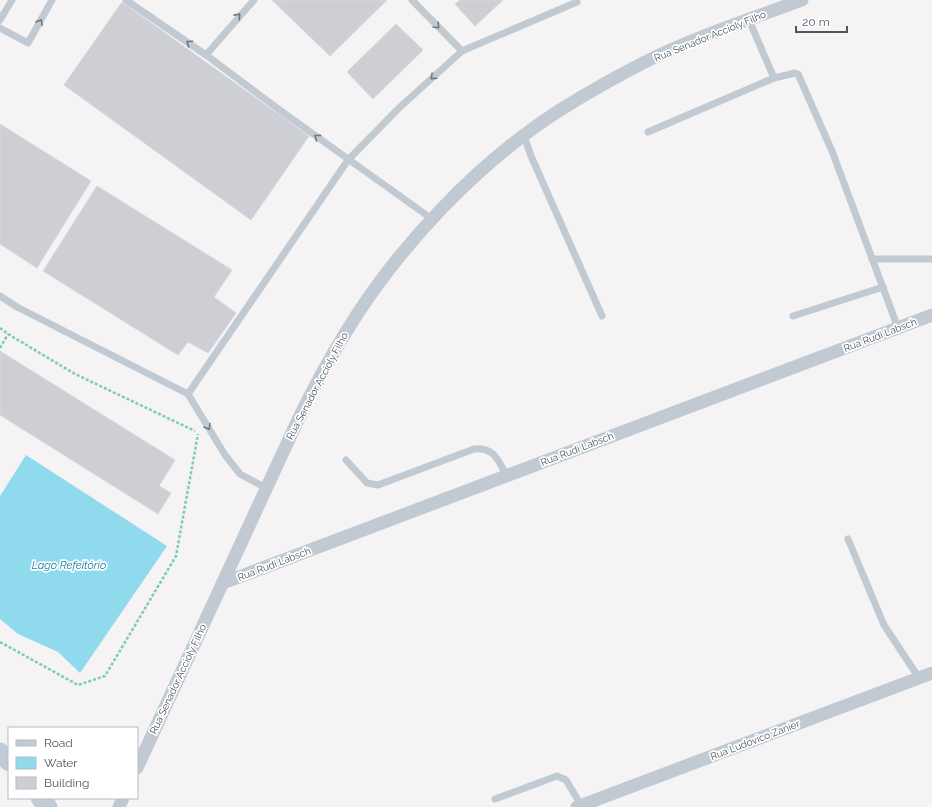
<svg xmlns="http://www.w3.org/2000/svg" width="932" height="807" viewBox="0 0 932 807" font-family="Raleway,sans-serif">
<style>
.water{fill:#90daee}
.building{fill:#cdcfd5;stroke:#d7d9de}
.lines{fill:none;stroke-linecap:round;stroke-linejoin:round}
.path{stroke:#7ad0a6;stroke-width:2.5;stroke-dasharray:3 2;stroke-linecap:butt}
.service{stroke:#c1cad2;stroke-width:7}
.minor{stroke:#c1cad2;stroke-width:13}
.secondary{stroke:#c1cbd6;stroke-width:19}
.oneway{stroke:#6e7983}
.labels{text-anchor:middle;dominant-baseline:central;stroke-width:3.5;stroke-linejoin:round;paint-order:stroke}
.street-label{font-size:10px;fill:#4a5661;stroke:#fff}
.water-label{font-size:11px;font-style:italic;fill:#0c7c9b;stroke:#fff}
</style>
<rect width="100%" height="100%" fill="#f5f3f3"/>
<!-- water -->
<polygon class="water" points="26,455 167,546 80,673 58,652 18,634 0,619 0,496"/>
<!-- building -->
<g class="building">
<polygon points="272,0 387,0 330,56"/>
<polygon points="460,0 503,0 475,26 455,4"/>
<polygon points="122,2 309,136 251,220 64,85"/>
<polygon points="396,24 423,50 373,99 347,72"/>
<polygon points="0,124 91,181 37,268 0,244"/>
<polygon points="97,186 232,270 214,297 236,313 208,353 188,342 178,355 43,271"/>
<polygon points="0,351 175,460 159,486 171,493 158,514 0,415"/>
</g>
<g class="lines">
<!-- path -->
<g class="path">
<polyline points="0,328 8,334 75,374 195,431"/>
<polyline points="0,348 8,334"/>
<polyline points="0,642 78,685 105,676 176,556 198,434"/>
</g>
<!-- service -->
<g class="service">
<polyline points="126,0 206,55 281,111 432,219"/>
<polyline points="412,0 462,51"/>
<polyline points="0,20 12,0"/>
<polyline points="0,28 28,43 52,0"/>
<polyline points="206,55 254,0"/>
<polyline points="774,78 795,73 798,74 832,151 898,328"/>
<polyline points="648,132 774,78 749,20"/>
<polyline points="524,136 531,156 602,316"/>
<polyline points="872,259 932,259"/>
<polyline points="0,296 17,307 188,394 348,160 399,108 462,51 577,2 576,0"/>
<polyline points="793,316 883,287"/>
<polyline points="188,394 225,455 240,474 266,488"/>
<path d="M346,460L367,483L378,485L474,449C495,447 498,461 507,476"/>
<polyline points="848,539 884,625 919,678"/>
<polyline points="495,799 557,776 566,780 581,805"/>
</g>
<!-- minor -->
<g class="minor">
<polyline points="223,583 932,315"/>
<path d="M137,768L297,422C312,391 328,361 346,332C397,248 477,163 560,110C589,92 619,75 649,60C698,36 751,19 802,0"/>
<polyline points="119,807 123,798"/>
<polyline points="577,807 932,673"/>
</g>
<!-- secondary -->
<g class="secondary">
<polyline points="0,752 9,762"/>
<polyline points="40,798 48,807"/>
</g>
</g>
<!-- one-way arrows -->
<defs><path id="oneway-chevron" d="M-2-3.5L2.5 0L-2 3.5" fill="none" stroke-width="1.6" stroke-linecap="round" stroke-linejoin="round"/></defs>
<g class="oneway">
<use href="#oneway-chevron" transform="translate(238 16) rotate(-48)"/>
<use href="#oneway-chevron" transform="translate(40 22) rotate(-61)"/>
<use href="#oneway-chevron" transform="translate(437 26) rotate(46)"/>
<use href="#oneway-chevron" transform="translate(189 43) rotate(-146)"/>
<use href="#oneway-chevron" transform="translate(433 77) rotate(138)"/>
<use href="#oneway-chevron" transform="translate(317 137) rotate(-144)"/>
<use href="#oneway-chevron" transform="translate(208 427) rotate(59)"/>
</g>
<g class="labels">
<!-- street labels -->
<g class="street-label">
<text transform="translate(710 36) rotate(-22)">Rua Senador Accioly Filho</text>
<text transform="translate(880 335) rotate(-21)">Rua Rudi Labsch</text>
<text transform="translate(317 386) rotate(-62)">Rua Senador Accioly Filho</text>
<text transform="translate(577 449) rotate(-21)">Rua Rudi Labsch</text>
<text transform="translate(274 564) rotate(-21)">Rua Rudi Labsch</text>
<text transform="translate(178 679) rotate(-65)">Rua Senador Accioly Filho</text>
<text transform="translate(755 740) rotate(-21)">Rua Ludovico Zanier</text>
</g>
<!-- water labels -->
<g class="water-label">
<text x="69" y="565">Lago Refeitório</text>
</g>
</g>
<!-- legend -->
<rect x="8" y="727" width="130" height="72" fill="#ffffff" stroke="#b7bbc0"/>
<rect x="16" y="740" width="20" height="6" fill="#c1cbd6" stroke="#b7bbc0"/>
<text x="44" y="747" font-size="12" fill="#4a5661">Road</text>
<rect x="16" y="757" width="20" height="12" fill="#90daee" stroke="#b7bbc0"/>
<text x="44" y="767" font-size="12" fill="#4a5661">Water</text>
<rect x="16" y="777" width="20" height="12" fill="#cdcfd5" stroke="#b7bbc0"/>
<text x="44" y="787" font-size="12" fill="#4a5661">Building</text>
<!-- scale -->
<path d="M796 26v6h51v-6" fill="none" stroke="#4a5661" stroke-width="2"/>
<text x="802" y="26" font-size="12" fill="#4a5661" stroke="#ffffff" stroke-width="3" paint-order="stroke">20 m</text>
</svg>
